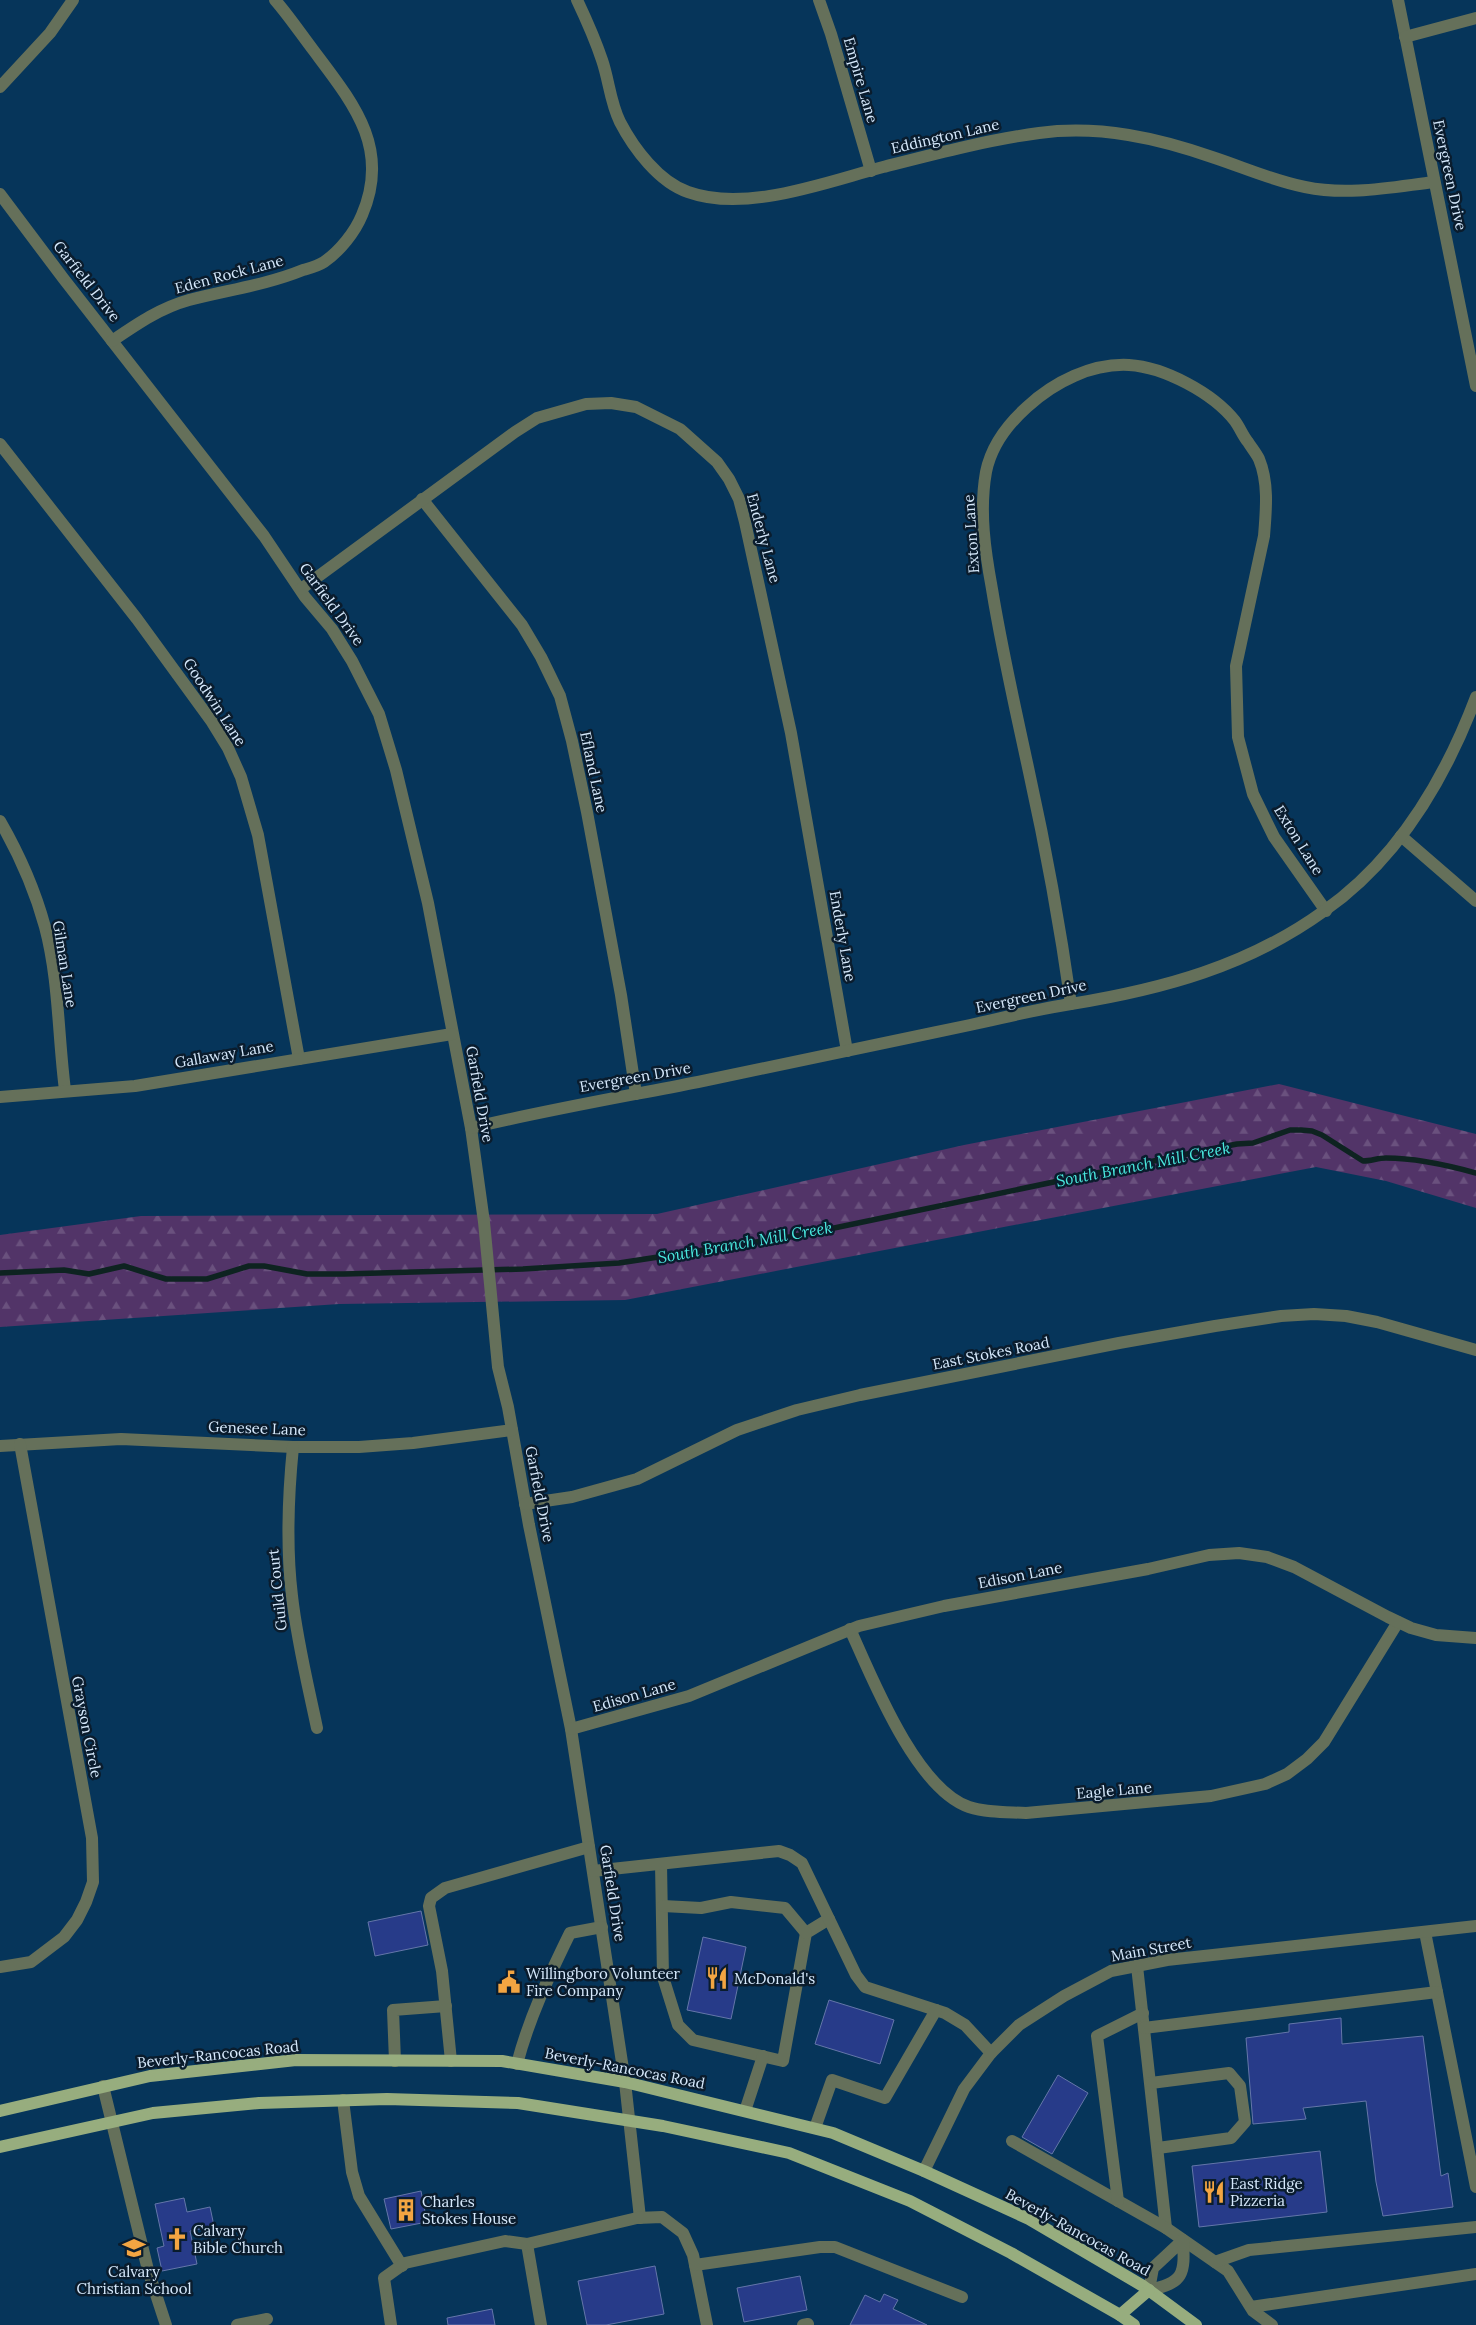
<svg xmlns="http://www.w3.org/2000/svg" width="1476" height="2325" viewBox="0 0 1476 2325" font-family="Lora,serif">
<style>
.forest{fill:url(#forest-firs)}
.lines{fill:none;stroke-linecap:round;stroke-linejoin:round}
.stream{stroke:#0e2321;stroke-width:5.5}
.building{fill:#273b89;stroke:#6476a9}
.minor{stroke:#65705a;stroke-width:12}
.major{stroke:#97ad7e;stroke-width:12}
.labels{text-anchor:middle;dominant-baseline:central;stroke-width:5;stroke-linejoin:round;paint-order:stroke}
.street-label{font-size:15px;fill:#d6e9fc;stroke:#0a1c2d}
.poi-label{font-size:15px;fill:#d6e9fc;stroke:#0a1c2d;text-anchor:start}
.water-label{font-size:16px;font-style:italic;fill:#49e8de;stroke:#0a1c2d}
</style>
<defs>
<pattern id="forest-firs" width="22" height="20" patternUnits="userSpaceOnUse" patternTransform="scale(1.25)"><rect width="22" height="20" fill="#523468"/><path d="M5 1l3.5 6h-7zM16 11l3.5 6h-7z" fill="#6a517e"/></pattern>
</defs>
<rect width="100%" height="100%" fill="#06355a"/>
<!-- forest -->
<polygon class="forest" points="1279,1084 1476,1134 1476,1208 1386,1181 1316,1167 625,1300 339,1304 0,1327 0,1235 141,1216 657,1214 964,1145"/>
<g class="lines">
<!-- stream -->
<path class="stream" d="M0,1273L64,1270L89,1274L124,1266L166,1279H207L249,1266H264L307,1274H344L523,1269L619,1263L796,1236L1211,1149L1237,1144L1253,1143L1290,1130H1301L1312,1131L1322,1135L1363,1161C1371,1161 1378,1158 1386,1158C1417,1158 1447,1165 1476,1173"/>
</g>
<!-- building -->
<g class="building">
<polygon points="421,1911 428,1945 375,1956 368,1922"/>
<polygon points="703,1937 746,1947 731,2019 687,2010"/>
<polygon points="829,2000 894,2020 880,2064 815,2044"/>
<polygon points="1341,2018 1342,2044 1423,2036 1441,2176 1448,2173 1453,2207 1383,2216 1376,2182 1366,2101 1303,2108 1306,2119 1253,2124 1246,2038 1289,2032 1289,2024"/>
<polygon points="1058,2075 1088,2093 1052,2154 1022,2137"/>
<polygon points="1320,2151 1327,2212 1199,2227 1192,2166"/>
<polygon points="421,2191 427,2222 391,2229 384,2199"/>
<polygon points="184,2198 187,2212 210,2207 214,2226 190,2231 197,2264 162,2271 157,2248 164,2246 155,2204"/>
<polygon points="655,2266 664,2314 606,2325 587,2325 578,2281"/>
<polygon points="800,2276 807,2310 744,2322 737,2288"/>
<polygon points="884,2294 898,2300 893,2309 927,2325 850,2325 865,2295 880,2302"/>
<polygon points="492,2309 495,2325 448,2325 447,2318"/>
</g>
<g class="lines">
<!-- minor -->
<g class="minor">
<path d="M577,0C586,19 595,39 602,60C609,80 610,102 620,122C634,149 659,182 688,192C746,213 826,182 883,167C934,154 987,140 1039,133C1100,125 1158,138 1215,158C1245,168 1274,181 1305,187C1348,196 1392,187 1434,182"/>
<polyline points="819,0 831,34 871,171"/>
<polyline points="1398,0 1476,386"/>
<polyline points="1405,37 1476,18"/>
<polyline points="0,87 50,33 73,0"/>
<polyline points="0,194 63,278 264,536 305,597 332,629 352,661 379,714 396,770 428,903 471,1128 484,1222 498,1367 508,1407 529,1525 571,1729 625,2082 640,2218"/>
<path d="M112,341C137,324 160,308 189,300C227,290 266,285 303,270C310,268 318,266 324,262C340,251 355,232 362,215C391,148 353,103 314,51C301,34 289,16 275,0"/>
<polyline points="0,444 137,619 212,722 228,748 241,777 258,835 299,1059"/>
<polyline points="422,499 522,625 541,657 560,696 572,741 587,812 621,995 636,1094"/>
<polyline points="301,589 515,432 537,418 586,404 611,403 636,407 680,429 717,462 729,479 739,499 745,522 791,733 847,1051"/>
<path d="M0,821C19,854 35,890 45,927C59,979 58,1036 65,1090"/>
<polyline points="1401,836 1476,901"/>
<path d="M1071,1004C1060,926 1046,849 1029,772C1016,711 1002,651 992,589C985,551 979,511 986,472C991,447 1008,424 1027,407C1054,382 1092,363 1129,365C1164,367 1213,393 1235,421C1240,428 1243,436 1248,442C1251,447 1256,453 1259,459C1269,483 1266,511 1264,536L1236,666L1238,737L1253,794L1274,837L1326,911"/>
<polyline points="0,1097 135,1086 452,1034"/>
<path d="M471,1128C546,1110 622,1097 698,1082C788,1064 879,1044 970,1025C1003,1018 1037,1009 1071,1004C1163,989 1248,966 1324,911C1397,860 1445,779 1476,697"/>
<polyline points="0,1446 121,1439 293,1447 359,1447 413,1443 512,1430"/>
<path d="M293,1447C288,1497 286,1546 292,1596C297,1641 308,1685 317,1728"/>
<polyline points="525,1504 572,1497 637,1479 737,1430 797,1410 860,1395 1119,1343 1215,1326 1281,1316 1314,1314 1346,1316 1377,1322 1476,1350"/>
<path d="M850,1629C872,1678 916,1789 969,1807C987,1813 1007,1812 1026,1813L1211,1796L1265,1784L1287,1774L1307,1759L1324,1742L1398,1622"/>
<polyline points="571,1729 689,1696 859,1626 944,1606 1148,1569 1209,1555 1239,1553 1267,1557 1294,1567 1388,1617 1411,1628 1436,1635 1476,1638"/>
<polyline points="661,1864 663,1977 678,2025 693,2040 783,2061 806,1933 829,1919"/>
<polyline points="593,1871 779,1851 790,1855 802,1863 856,1975 865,1987 945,2013 965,2025 991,2053"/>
<polyline points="663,1906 701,1908 731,1902 785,1908 806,1933"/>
<polyline points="1425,1932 1476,2187"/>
<polyline points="1137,1966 1166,2228"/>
<polyline points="0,1967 31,1962 64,1937 77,1920 86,1902 93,1882 92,1838 20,1444"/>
<polyline points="1144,2028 1437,1992"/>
<polyline points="395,2061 393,2010 446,2006"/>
<polyline points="451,2061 442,1971 429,1906 431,1898 445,1888 589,1847"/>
<path d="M517,2064C529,2018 549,1976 570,1933L602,1927"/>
<polyline points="1151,2083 1229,2073 1240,2086 1245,2122 1231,2138 1158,2148"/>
<polyline points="103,2086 148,2270 166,2325"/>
<polyline points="343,2100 352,2172 359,2196 402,2266"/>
<polyline points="745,2111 763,2056"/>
<polyline points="815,2128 832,2080 885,2098 936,2010"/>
<polyline points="1012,2141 1166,2228 1215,2262 1228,2271 1253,2311 1272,2325"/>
<polyline points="924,2171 964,2089 991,2053 1019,2025 1064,1996 1111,1971 1167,1960 1476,1926"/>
<polyline points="1118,2201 1097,2036 1143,2013"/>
<path d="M1183,2240C1185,2274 1184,2283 1149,2290L1153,2268Z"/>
<polyline points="527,2244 541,2325"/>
<polyline points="1215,2262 1249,2250 1476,2227"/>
<polyline points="695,2265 707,2325"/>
<polyline points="1251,2307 1476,2274"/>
<polyline points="237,2325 267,2319"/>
<polyline points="391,2325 384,2278 405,2263 505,2241 527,2244 637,2218 662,2217 683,2233 693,2255 695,2265 820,2247 835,2247 962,2297"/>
<polyline points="803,2325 808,2324"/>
</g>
<!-- major -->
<g class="major">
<polyline points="0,2111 150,2076 296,2060 502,2061 625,2082 833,2133 924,2171 1029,2219 1143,2286 1196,2325"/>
<polyline points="0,2147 153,2113 259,2103 387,2099 518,2103 663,2126 789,2153 910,2201 1011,2253 1120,2315 1134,2325"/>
<polyline points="1120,2315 1149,2290"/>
</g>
</g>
<!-- icons -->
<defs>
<symbol id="restaurant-bare" viewBox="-9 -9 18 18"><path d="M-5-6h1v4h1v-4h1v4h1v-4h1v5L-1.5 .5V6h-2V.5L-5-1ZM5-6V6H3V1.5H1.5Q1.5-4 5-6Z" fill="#f3a542" stroke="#0a1c2d" stroke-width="2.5" paint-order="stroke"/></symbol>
<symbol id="civic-bare" viewBox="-9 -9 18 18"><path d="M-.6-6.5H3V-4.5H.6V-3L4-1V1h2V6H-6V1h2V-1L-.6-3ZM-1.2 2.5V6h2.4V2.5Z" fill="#f3a542" stroke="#0a1c2d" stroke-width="2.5" paint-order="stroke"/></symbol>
<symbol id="building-bare" viewBox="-9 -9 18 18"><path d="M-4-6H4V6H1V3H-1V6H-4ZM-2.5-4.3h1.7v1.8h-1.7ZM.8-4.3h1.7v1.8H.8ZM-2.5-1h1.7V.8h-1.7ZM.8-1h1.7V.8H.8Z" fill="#f3a542" stroke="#0a1c2d" stroke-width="2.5" paint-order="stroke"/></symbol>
<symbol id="church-bare" viewBox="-9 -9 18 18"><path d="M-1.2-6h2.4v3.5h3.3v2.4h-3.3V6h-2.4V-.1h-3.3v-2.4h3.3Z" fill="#f3a542" stroke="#0a1c2d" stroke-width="2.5" paint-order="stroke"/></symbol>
<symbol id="school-bare" viewBox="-9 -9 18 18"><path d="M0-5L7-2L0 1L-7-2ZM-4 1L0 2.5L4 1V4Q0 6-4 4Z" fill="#f3a542" stroke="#0a1c2d" stroke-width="2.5" paint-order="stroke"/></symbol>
</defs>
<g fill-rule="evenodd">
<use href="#restaurant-bare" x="701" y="1962" width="32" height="32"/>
<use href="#civic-bare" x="493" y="1966" width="32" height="32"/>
<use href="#restaurant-bare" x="1198" y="2176" width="32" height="32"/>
<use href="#building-bare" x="390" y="2194" width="32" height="32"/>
<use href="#church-bare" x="161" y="2223" width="32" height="32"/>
<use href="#school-bare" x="118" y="2232" width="32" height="32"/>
</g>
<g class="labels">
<!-- street labels -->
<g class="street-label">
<text transform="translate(861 80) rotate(74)">Empire Lane</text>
<text transform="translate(945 136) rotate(-13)">Eddington Lane</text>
<text transform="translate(1450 175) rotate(78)">Evergreen Drive</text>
<text transform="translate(229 274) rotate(-15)">Eden Rock Lane</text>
<text transform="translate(87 281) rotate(52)">Garfield Drive</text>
<text transform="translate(971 534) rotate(-94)">Exton Lane</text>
<text transform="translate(764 538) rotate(75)">Enderly Lane</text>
<text transform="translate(332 604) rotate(54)">Garfield Drive</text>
<text transform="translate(215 702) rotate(57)">Goodwin Lane</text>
<text transform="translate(594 772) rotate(78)">Efland Lane</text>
<text transform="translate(1299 840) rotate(58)">Exton Lane</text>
<text transform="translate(843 936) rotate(80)">Enderly Lane</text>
<text transform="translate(65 964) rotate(81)">Gilman Lane</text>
<text transform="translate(1031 996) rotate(-12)">Evergreen Drive</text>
<text transform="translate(224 1054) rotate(-10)">Gallaway Lane</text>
<text transform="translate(635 1077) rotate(-10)">Evergreen Drive</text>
<text transform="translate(480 1094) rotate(80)">Garfield Drive</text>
<text transform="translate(991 1353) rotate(-11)">East Stokes Road</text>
<text transform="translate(257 1428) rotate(2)">Genesee Lane</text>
<text transform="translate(540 1494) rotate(79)">Garfield Drive</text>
<text transform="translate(1020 1575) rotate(-11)">Edison Lane</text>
<text transform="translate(277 1590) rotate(-96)">Guild Court</text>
<text transform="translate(634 1695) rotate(-16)">Edison Lane</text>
<text transform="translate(87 1727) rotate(79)">Grayson Circle</text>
<text transform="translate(1114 1790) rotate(-5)">Eagle Lane</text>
<text transform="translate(613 1893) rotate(81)">Garfield Drive</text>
<text transform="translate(1151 1949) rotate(-10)">Main Street</text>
<text transform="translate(218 2054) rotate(-6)">Beverly-Rancocas Road</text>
<text transform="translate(625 2068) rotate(11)">Beverly-Rancocas Road</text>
<text transform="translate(1078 2232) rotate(29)">Beverly-Rancocas Road</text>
</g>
<!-- poi labels -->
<g class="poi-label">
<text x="526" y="1973">Willingboro Volunteer<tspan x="526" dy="17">Fire Company</tspan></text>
<text x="734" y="1978">McDonald's</text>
<text x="1230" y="2183">East Ridge<tspan x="1230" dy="17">Pizzeria</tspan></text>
<text x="422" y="2201">Charles<tspan x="422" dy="17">Stokes House</tspan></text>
<text x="193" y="2230">Calvary<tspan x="193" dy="17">Bible Church</tspan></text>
<text x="134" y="2271" text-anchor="middle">Calvary<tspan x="134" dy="17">Christian School</tspan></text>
</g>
<!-- water labels -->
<g class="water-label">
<text transform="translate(1143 1164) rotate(-11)">South Branch Mill Creek</text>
<text transform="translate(745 1242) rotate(-10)">South Branch Mill Creek</text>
</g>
</g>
</svg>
